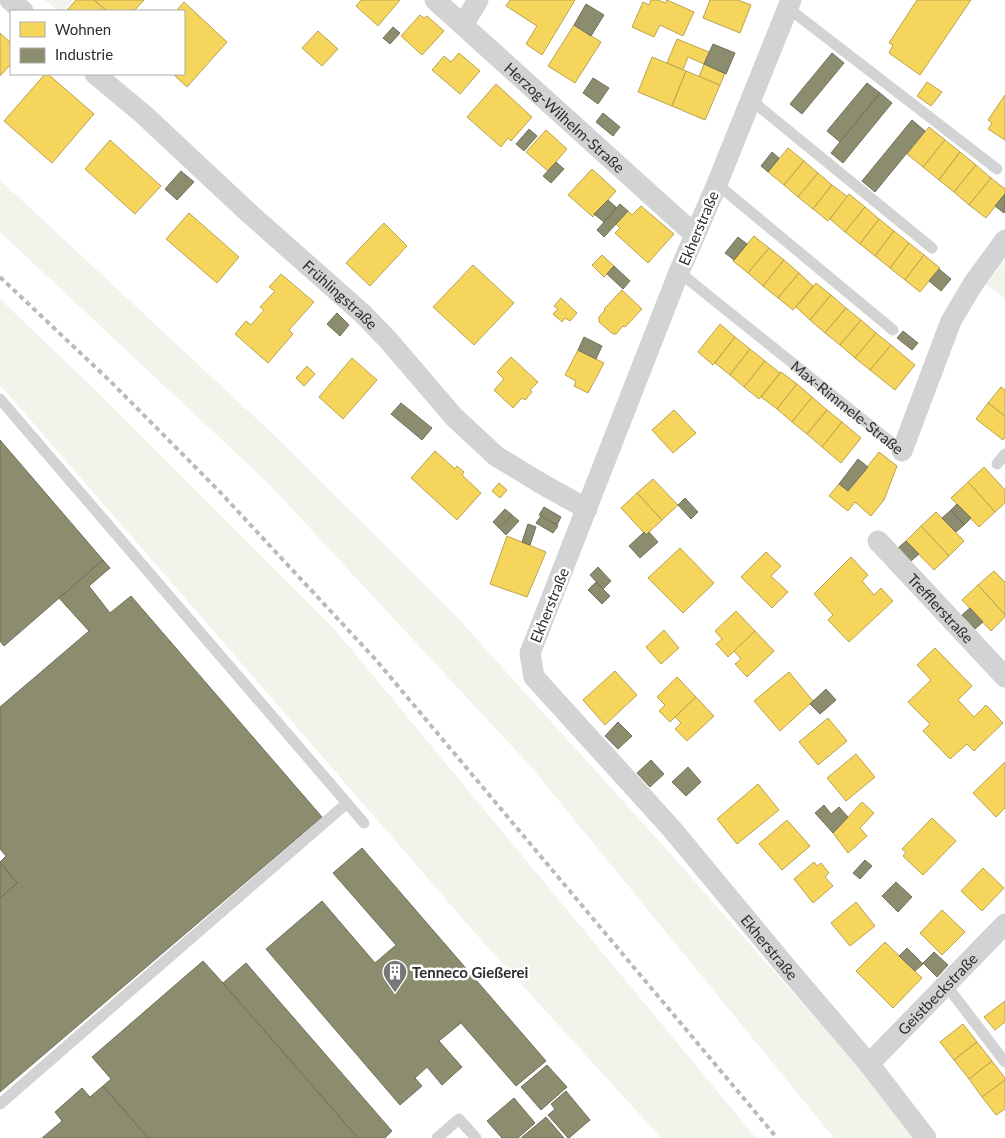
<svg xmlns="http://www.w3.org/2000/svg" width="1005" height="1138" viewBox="0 0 1005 1138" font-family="Lato,sans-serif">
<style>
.green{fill:#f0f4eb}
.homes{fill:#f6d55c;stroke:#baa34e}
.industry{fill:#8c8c6e;stroke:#70705b}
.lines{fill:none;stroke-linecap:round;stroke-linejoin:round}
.lane{stroke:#d3d3d3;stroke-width:11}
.street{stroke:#d3d3d3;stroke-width:21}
.rail{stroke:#bababa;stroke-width:4;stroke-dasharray:5 4;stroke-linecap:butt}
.labels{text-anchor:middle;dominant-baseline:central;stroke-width:5;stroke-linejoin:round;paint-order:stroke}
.street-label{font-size:15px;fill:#2e2e2e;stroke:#fff}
.poi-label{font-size:15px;font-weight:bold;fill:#2e2e2e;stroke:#fff;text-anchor:start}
</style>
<rect width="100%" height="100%" fill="#fff"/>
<!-- green -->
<g class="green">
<polygon points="45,0 73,0 63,11 58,11"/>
<polygon points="0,180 273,434 455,615 659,841 884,1096 916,1138 834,1138 532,768 268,483 0,232"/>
<polygon points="1005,260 1005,299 986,285"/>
<polygon points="0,299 87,382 337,632 756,1138 661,1138 483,942 9,395 0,386"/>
</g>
<!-- homes -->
<g class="homes">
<polygon points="76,0 94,0 107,11 66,11"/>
<polygon points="94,0 144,0 134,11 107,11"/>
<polygon points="361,0 400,0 378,26 356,6"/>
<polygon points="510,0 575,0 542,55 526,44 537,26 506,6"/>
<polygon points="651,0 658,0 665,3 667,0 694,12 683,36 660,25 654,37 632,27 643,2 649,5"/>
<polygon points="710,0 738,0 751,5 740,33 703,18"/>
<polygon points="917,0 971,0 920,75 889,53 893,45 889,43"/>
<polygon points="184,2 227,42 187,87 173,74 184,74 184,11 176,11"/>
<polygon points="420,15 424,18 427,16 444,31 422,55 401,36"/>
<polygon points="574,25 601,42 575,83 548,66"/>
<polygon points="318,31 338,49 322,66 302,48"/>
<polygon points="0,33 11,43 11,64 0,76"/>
<polygon points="677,39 709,52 704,64 688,57 683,70 667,63"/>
<polygon points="459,53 480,71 460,94 432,70 444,56 451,62"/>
<polygon points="652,57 686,71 672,106 638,92"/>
<polygon points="704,64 725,73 720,85 699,77"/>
<polygon points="686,71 720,85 705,120 672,106"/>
<polygon points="45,74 48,74 94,114 52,163 4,121"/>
<polygon points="927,82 942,92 931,106 917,96"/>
<polygon points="496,84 532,117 511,141 508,138 501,147 467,117"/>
<polygon points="1005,95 1005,140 988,129 992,123 988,120"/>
<polygon points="929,127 945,140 923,167 907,154"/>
<polygon points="546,130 567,149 548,171 526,152"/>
<polygon points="110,140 161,186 135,214 85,169"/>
<polygon points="945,140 960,152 939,180 923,167"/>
<polygon points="788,148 804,161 784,185 768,172"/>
<polygon points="960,152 976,165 954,192 939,180"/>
<polygon points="804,161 818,173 798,197 784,185"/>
<polygon points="976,165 991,178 969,205 954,192"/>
<polygon points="592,169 616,191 593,217 568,195"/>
<polygon points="818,173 832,185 813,209 798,197"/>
<polygon points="991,178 1005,189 1005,194 986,218 969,205"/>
<polygon points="832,185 848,197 828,221 813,209"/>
<polygon points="849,194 865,207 845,232 830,219"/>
<polygon points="641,206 674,234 648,263 615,233 620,228 616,224 628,211 632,215"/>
<polygon points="865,207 879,219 860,244 845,232"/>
<polygon points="189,213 239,257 217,283 166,239"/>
<polygon points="879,219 894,231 875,256 860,244"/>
<polygon points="384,223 407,246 370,286 346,263"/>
<polygon points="894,231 909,243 890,268 875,256"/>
<polygon points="754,236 769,248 748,273 733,261"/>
<polygon points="909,243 924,255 905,280 890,268"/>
<polygon points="769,248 784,260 763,286 748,273"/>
<polygon points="602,255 614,266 604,277 592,265"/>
<polygon points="924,255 940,268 920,292 905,280"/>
<polygon points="784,260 799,273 778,298 763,286"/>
<polygon points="473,265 514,303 474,345 433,307"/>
<polygon points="799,273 813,286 793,310 778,298"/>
<polygon points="281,274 314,302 289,330 293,334 268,363 235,334 246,321 251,325 264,310 260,307 275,291 269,287"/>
<polygon points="816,283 831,295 810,320 796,307"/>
<polygon points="622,290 642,309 625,327 623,326 616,334 613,334 599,322 599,317 605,310 604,309"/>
<polygon points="831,295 846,308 825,333 810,320"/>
<polygon points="561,298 577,313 570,321 565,318 562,322 553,314 558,309 554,306"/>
<polygon points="846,308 861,320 840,345 825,333"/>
<polygon points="861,320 876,333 855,358 840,345"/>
<polygon points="720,324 735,337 713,365 698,352"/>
<polygon points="876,333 891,345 870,370 855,358"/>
<polygon points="735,337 750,349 730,375 715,363"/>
<polygon points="891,345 915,365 895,390 870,370"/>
<polygon points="750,349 765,361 744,387 730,375"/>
<polygon points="578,350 604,363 588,393 574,386 576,381 565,375"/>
<polygon points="511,357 538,382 530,390 532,392 525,400 522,398 513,408 494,390 504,379 497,372"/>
<polygon points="352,358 377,380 343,419 319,397"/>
<polygon points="765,361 780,373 759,399 744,387"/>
<polygon points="307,366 315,374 304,386 296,378"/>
<polygon points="781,372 797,384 777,409 761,397"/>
<polygon points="797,384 812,397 792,422 777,409"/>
<polygon points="1001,387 1005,390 1005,416 988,403"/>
<polygon points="812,397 827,410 807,434 792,422"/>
<polygon points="988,403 1005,416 1005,437 1003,440 976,419"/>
<polygon points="674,410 696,433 673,453 652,430"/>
<polygon points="827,410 842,422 822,447 807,434"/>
<polygon points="842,422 861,438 841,463 822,447"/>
<polygon points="435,451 455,469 457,466 464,472 462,475 481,493 457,520 411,478"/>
<polygon points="879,452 897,466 884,500 871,516 855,502 848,511 829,496 839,484 848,491"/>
<polygon points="984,467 1005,490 1005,503 995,512 968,482"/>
<polygon points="653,479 678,505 662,520 637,493"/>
<polygon points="968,482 995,512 979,527 951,498"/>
<polygon points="499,483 507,490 500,498 492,491"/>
<polygon points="637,493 662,520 646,535 621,508"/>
<polygon points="936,512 964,541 949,556 921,526"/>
<polygon points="921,526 949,556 934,570 906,541"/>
<polygon points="507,536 546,552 527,597 490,584"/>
<polygon points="680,548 714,583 683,613 648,578"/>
<polygon points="766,552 781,566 771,576 788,592 772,608 741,577"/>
<polygon points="851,557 868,575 862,581 874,595 881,588 893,601 849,642 828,620 833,615 814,594"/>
<polygon points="994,571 1005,582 1005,615 978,585"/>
<polygon points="978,585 1005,615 1005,617 991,631 962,600"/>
<polygon points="736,611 755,631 728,657 716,644 722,639 715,631"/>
<polygon points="664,630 679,648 661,664 646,647"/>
<polygon points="755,631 774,651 747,677 735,664 741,659 734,651"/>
<polygon points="935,648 972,686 958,700 974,717 986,705 1003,723 974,751 967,744 950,759 923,731 930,724 908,702 931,680 917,665"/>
<polygon points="615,671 637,695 605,725 583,700"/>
<polygon points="789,672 813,701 780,731 754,701"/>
<polygon points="677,677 696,697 670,722 659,711 665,705 657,697"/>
<polygon points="696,697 714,716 687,741 675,729 681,723 675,717"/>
<polygon points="828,718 847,741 818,765 799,742"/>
<polygon points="856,754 875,777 846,801 827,778"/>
<polygon points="1005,762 1005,808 996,817 973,793"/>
<polygon points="758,784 779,810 737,844 717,819"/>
<polygon points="862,802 874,813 860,828 867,836 848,853 833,833"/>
<polygon points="932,818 956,841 923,875 903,856 906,852 902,849"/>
<polygon points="787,820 810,846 782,870 759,844"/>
<polygon points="814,862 817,866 821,863 829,873 825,877 833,886 813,903 794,879"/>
<polygon points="983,868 1004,888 982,911 961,891"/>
<polygon points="856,902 875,926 850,946 831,923"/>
<polygon points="942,910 965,932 942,955 920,933"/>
<polygon points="885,942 922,978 893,1008 856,971"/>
<polygon points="1005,1001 1005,1022 995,1030 984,1017"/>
<polygon points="963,1024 977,1042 954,1060 940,1042"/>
<polygon points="977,1042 992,1061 969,1079 954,1060"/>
<polygon points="992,1061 1005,1078 1005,1080 982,1097 969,1079"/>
<polygon points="1005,1080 1005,1109 996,1115 982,1097"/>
</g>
<!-- industry -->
<g class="industry">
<polygon points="586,4 604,15 591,36 574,25"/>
<polygon points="393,27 400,33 390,44 383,38"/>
<polygon points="713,44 735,53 726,74 704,64"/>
<polygon points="832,53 844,63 802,114 790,104"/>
<polygon points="593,78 609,88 598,104 583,93"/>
<polygon points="867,83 880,93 840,142 827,131"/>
<polygon points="880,93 892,103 843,163 831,153"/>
<polygon points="603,113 620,127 613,136 596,122"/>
<polygon points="912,120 925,131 875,192 862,181"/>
<polygon points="529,129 537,136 524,151 516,144"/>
<polygon points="772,152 779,158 768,172 761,166"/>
<polygon points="556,162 564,169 551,183 543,176"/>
<polygon points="181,171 194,182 177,200 165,189"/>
<polygon points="1005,194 1005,211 1004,213 995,206"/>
<polygon points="608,200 617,208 604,222 594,214"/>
<polygon points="620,204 628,211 604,237 597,230"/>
<polygon points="738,237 747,244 734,260 725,253"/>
<polygon points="614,266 630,281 623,289 607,274"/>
<polygon points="939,269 951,279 941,291 929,281"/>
<polygon points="337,313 349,325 340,336 327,324"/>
<polygon points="903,331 918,343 912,350 897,338"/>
<polygon points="584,337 602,346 596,359 578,350"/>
<polygon points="401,403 432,428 422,440 391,414"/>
<polygon points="0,440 103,560 4,646 0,641"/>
<polygon points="858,459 868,467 848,491 839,484"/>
<polygon points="685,498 698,512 691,519 678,505"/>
<polygon points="957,504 971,518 964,525 951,510"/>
<polygon points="544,507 561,517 557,525 539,515"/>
<polygon points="505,509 512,515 499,528 493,522"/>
<polygon points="951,510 964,525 956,532 942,518"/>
<polygon points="512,515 519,521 506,535 499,528"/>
<polygon points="541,516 558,526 553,533 536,523"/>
<polygon points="528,524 536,527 530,545 522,542"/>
<polygon points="644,532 646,535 649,532 658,542 640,558 629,546"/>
<polygon points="906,541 919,554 911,561 898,548"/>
<polygon points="103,560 110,568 89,586 110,613 131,596 322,817 0,1092 0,898 17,883 0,862 6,856 0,849 0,707 89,631 59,598"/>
<polygon points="598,567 611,581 603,589 590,575"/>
<polygon points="596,582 610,596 602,604 588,590"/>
<polygon points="970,608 983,622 975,629 962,615"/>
<polygon points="826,689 836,700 820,714 810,704"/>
<polygon points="618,722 632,736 618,749 605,736"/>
<polygon points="651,760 664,774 650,787 637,773"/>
<polygon points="688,767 701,782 686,796 672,782"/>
<polygon points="824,805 831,814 839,807 848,817 833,833 815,813"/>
<polygon points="362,848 546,1061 516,1086 461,1023 439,1041 462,1067 442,1085 427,1067 415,1078 422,1086 400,1105 266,949 322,901 375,963 396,945 333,873"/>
<polygon points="865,860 872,866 860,879 853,873"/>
<polygon points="0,862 17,883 0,898"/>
<polygon points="896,882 912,897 898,912 882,896"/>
<polygon points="907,948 923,964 915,971 899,956"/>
<polygon points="934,952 948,965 937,977 923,963"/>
<polygon points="203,961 223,983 358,1138 148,1138 103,1086 111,1079 92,1057"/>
<polygon points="246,963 392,1131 385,1138 358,1138 223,983"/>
<polygon points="547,1065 567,1087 541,1110 521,1087"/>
<polygon points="103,1086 148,1138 42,1138 62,1121 55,1112 82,1088 90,1097"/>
<polygon points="566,1091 590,1120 569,1138 568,1138 548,1115 555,1109 551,1104"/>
<polygon points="514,1098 535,1123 518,1138 502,1138 487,1121"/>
<polygon points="546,1117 564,1138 521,1138"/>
</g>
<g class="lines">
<!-- lane -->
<g class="lane">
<polyline points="788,8 997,169"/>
<polyline points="751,100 932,248"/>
<polyline points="717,184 893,330"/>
<path id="s1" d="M679,272L902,451"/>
<polyline points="0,399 364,823"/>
<polyline points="997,464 1005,454"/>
<polyline points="946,985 1005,1062"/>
<polyline points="0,1104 347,803"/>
<polyline points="437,1138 459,1119 476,1138"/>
</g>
<!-- street -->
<g class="street">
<polyline points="10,0 23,11"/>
<path id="s2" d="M435,0L694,234"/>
<path id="s3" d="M791,0L717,184L679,272L530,653L534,677L671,828L787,968L869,1064L926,1138"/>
<polyline points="463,25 478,0"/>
<path id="s4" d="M95,74L143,114L250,214L363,314L389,341L454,417L496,456L542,484L587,509"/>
<polyline points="902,451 951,321 973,284 1005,240"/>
<path id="s5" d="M878,541L1005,677"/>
<path id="s6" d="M869,1064L1005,924"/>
</g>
<!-- rail -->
<polyline class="rail" points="0,277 110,381 219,491 376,660 777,1138"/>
</g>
<!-- icons -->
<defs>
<symbol id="building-pin" viewBox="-11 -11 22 30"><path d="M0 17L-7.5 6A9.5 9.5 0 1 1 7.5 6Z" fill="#777" stroke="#fff"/><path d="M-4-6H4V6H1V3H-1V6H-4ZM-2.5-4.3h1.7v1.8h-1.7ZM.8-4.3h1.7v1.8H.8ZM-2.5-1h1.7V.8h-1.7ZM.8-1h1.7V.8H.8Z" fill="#fff"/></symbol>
</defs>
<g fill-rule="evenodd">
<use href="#building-pin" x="381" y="958" width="28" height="38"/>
</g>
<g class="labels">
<!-- street labels -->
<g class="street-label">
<text stroke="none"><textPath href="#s2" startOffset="175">Herzog-Wilhelm-Straße</textPath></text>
<text transform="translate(698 228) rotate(-67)">Ekherstraße</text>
<text stroke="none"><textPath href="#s4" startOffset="330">Frühlingstraße</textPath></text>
<text stroke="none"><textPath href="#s1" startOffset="216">Max-Rimmele-Straße</textPath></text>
<text transform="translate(549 605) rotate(-68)">Ekherstraße</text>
<text stroke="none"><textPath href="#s5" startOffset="92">Trefflerstraße</textPath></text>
<text stroke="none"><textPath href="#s3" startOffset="1086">Ekherstraße</textPath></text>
<text stroke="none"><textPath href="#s6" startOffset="98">Geistbeckstraße</textPath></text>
</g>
<!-- poi labels -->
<g class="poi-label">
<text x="412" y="972">Tenneco Gießerei</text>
</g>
</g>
<!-- legend -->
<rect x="10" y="10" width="175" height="65" fill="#ffffff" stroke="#ababab"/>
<rect x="20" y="22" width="25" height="15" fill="#f6d55c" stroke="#ababab"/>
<text x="55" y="35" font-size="15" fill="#2e2e2e">Wohnen</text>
<rect x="20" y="48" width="25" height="15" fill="#8c8c6e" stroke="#ababab"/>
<text x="55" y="60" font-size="15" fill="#2e2e2e">Industrie</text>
</svg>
